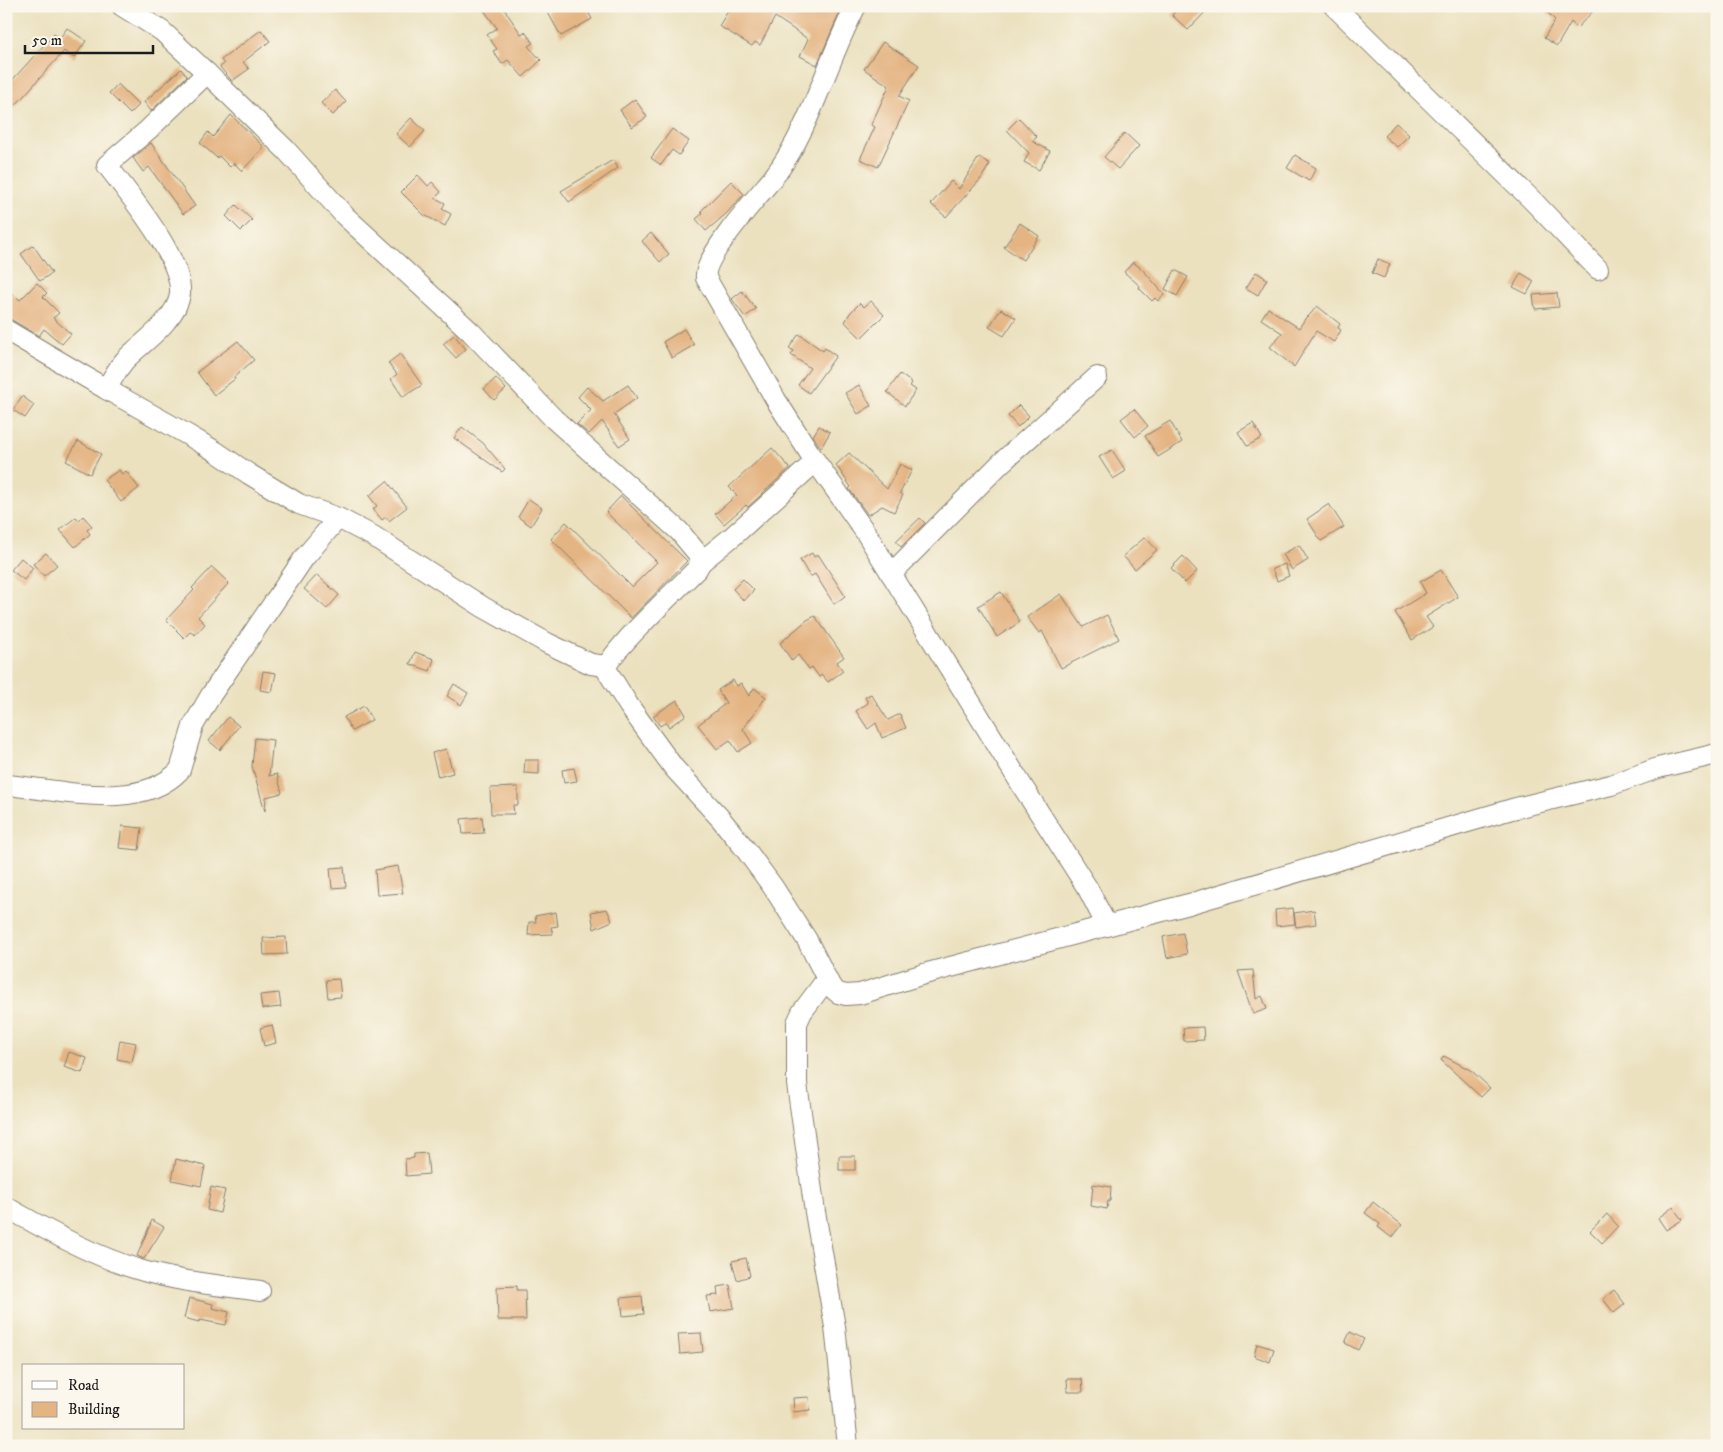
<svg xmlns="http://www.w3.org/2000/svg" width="1723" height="1452" viewBox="0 0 1723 1452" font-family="'IM FELL DW Pica',serif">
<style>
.building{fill:#e4b482}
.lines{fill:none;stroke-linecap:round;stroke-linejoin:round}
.street-casing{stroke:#847e6e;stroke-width:22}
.street{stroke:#fff;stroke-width:20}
</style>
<rect width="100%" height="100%" fill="#fbf7ec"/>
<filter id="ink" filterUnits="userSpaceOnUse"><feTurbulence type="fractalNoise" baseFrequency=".02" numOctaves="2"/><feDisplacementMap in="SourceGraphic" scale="10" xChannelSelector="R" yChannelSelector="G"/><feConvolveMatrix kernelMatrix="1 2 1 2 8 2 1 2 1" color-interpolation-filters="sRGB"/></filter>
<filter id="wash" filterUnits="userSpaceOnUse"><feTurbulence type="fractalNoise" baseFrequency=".0096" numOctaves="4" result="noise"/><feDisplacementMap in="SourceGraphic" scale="20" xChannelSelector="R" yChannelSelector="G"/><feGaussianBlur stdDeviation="1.12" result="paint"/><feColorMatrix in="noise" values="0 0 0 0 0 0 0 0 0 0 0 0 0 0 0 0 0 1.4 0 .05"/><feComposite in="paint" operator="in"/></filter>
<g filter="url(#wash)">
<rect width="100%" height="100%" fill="#ebe1bf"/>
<g id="blocks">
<!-- building -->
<g class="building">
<polygon points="481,6 502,6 521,34 525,32 533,43 528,46 541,60 523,77 508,60 502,64 493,51 497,49 487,35 497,28"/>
<polygon points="555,6 585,6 592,19 561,36 547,11"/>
<polygon points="731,6 831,6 840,12 817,65 800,56 808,39 775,17 760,45 755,42 752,46 719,26"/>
<polygon points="1180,6 1211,6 1188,30 1172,15"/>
<polygon points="1541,6 1598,6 1577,28 1571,22 1557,46 1544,38 1555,20"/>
<polygon points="67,28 86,41 74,58 64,51 6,116 6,87 54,34 60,38"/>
<polygon points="261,30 270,41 243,62 249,69 232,81 220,67 224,64 221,60"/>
<polygon points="883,42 919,65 899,96 909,101 878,167 860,159 875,127 871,125 889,86 864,69"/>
<polygon points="181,69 187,76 151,111 144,102"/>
<polygon points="118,84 139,105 130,114 109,93"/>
<polygon points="335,90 346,102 333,115 321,103"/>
<polygon points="635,99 647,117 632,127 620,110"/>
<polygon points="231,115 264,147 242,171 234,163 230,167 219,156 217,158 200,143 208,132 213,137"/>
<polygon points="411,118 425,131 410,147 396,134"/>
<polygon points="1019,118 1037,137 1032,141 1050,151 1039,170 1024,162 1029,153 1007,130"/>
<polygon points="1396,123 1409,135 1397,147 1384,136"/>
<polygon points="672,129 689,141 679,155 672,150 661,165 651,158"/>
<polygon points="1125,133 1139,146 1118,169 1104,157"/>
<polygon points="151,143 195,206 183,214 149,167 143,172 133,158"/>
<polygon points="1295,155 1316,168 1309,181 1287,168"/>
<polygon points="979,157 990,164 980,180 946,217 931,204 951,181 959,189"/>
<polygon points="613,160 618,168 569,202 561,191"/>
<polygon points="418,175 428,186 432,182 441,192 435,198 445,203 442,209 451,214 445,226 424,215 401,192"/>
<polygon points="731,181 744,194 727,213 706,231 696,219 703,213 701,211"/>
<polygon points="236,205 252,220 241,231 226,216"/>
<polygon points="1020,223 1039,236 1023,260 1004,247"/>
<polygon points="651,233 669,254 660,262 642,241"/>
<polygon points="33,245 52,273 40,281 21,254"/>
<polygon points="1378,259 1390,264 1384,278 1372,273"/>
<polygon points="1133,262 1143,270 1164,294 1158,301 1155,298 1152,301 1139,288 1140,286 1124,272"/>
<polygon points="1175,270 1188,277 1177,296 1165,289"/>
<polygon points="1256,272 1267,279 1258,295 1246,288"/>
<polygon points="1521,273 1534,281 1527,294 1513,287"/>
<polygon points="37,283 47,293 43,297 59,313 53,318 71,334 62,344 44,329 39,336 12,320 6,318 6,289 20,300"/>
<polygon points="742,291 756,309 745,317 732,299"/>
<polygon points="1557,293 1559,307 1535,309 1533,295"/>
<polygon points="871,301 884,315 861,338 845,322 850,313 860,303 864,307"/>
<polygon points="1317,306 1340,324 1338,328 1341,330 1334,342 1316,331 1294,367 1270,347 1282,333 1261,319 1268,308 1299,328 1307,316 1308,317"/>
<polygon points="1001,309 1016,318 1004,336 989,327"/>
<polygon points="684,329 694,345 672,358 663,342"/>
<polygon points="799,334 823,351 825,348 836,356 809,393 798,385 810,368 791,355 794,351 789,348"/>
<polygon points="454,335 466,349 456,358 443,344"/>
<polygon points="238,341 254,360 234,377 235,379 214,395 197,372"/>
<polygon points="400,354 422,385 403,397 391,379 397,374 388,363"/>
<polygon points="900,374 912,383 910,386 916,390 905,406 887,392"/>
<polygon points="496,378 506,389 494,400 484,389"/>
<polygon points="628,385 637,398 614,414 630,439 619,446 602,421 589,434 577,424 591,410 578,397 587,387 603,401"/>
<polygon points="859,385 871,406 858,414 845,393"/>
<polygon points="22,396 34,405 25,418 13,410"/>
<polygon points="1019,405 1029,416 1018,427 1008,416"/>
<polygon points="1134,409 1148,426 1135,437 1121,419"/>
<polygon points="1170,421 1182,442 1158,457 1145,436"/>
<polygon points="1253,423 1262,438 1247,446 1238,432"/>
<polygon points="819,426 830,432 821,448 813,436"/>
<polygon points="462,427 483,443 505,469 502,472 454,438"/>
<polygon points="78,441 101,454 90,474 66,461"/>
<polygon points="772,448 790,468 748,507 746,505 724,524 715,514 737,495 729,487"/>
<polygon points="1112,450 1126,471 1113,479 1099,457"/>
<polygon points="849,453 887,489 900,464 912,470 900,493 903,495 894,512 882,506 868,515 849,489 851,487 836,465"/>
<polygon points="119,470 122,474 126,471 139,488 121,502 104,480"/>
<polygon points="387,481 407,507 389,521 386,517 382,520 373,509 377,506 369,496"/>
<polygon points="621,496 687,561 631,618 551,539 566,522 632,587 657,562 606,512"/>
<polygon points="529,499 542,508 531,526 518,517"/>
<polygon points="1329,504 1344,527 1321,541 1307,519"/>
<polygon points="83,516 92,526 87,530 90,534 75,547 60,530 76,517 79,520"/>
<polygon points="920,518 925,523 901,547 896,541"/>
<polygon points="1145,537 1157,550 1135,569 1123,556"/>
<polygon points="1299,545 1308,560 1292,570 1283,554"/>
<polygon points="46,553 57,565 44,576 33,564"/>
<polygon points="812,553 814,557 818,554 845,596 834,604 815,574 810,577 800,560"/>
<polygon points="1183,556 1197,571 1185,583 1171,568"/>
<polygon points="21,558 33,568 24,580 11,570"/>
<polygon points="1285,564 1289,576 1277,581 1272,569"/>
<polygon points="212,567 229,583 198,617 205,624 195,635 190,632 184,638 166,620 194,590 192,588"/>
<polygon points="1441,570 1458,597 1426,617 1433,627 1412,640 1395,612 1426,593 1420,582"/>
<polygon points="317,575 339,595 327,609 304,589"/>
<polygon points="743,579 754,590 744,601 733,589"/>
<polygon points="1001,592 1020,622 997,637 978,606"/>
<polygon points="1061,594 1083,627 1107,615 1119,639 1061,668 1042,631 1039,633 1027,617"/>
<polygon points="815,616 844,657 837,662 843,671 828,682 822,675 819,677 812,667 809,669 798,655 792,661 780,643 807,620"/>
<polygon points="415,652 434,659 430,671 410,664"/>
<polygon points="263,671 276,673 272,692 260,690"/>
<polygon points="733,680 737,686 741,683 749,696 754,688 766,697 743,729 752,743 738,752 730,740 717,749 698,725 726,703 718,690"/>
<polygon points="454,684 468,693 461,705 447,696"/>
<polygon points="871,694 888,720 900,714 906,728 882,738 876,723 868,729 856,711 868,703 865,697"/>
<polygon points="677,700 686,715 669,727 666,722 660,726 653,716"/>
<polygon points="364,706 372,720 352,731 344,717"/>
<polygon points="228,717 239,726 220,750 209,741"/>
<polygon points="255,738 273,740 269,776 277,774 282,793 266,797 265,811 252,766"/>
<polygon points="446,749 453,773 438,777 432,753"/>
<polygon points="525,760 539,760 539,774 524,773"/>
<polygon points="574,768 577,781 564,783 562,770"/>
<polygon points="518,787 518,805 513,805 514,814 491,814 490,788"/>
<polygon points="482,817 484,833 463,834 461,819"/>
<polygon points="122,826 142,828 139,850 119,848"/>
<polygon points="398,866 403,893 377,895 375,870"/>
<polygon points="344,867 346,887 332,888 330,868"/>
<polygon points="1293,908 1295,924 1276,926 1275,910"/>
<polygon points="607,909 612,921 594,929 591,912"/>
<polygon points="1314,910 1316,924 1296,927 1294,913"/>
<polygon points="556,912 558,926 551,927 553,934 528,935 529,922 536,922 535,916"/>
<polygon points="1183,933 1187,954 1167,958 1163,937"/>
<polygon points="286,937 287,954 264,955 263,938"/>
<polygon points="1253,970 1256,999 1262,996 1267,1009 1253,1014 1238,971"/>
<polygon points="339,979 341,997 328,998 326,980"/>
<polygon points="279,993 281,1007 262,1009 260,995"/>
<polygon points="272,1025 276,1043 264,1046 260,1028"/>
<polygon points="1203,1027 1204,1040 1184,1041 1183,1028"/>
<polygon points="120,1040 136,1043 132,1062 117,1059"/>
<polygon points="69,1052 87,1058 82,1073 64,1067"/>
<polygon points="1444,1056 1472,1071 1490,1088 1481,1097 1441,1060"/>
<polygon points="427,1153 429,1174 406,1176 405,1159 414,1158 414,1154"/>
<rect x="839" y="1156" width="16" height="14"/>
<polygon points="176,1159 205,1166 201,1186 172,1180"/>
<polygon points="1093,1184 1111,1187 1110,1201 1108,1201 1107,1209 1091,1206"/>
<polygon points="211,1187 225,1190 220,1213 207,1210"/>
<polygon points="1373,1202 1402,1225 1392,1238 1378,1227 1380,1224 1365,1213"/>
<polygon points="1673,1207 1682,1220 1666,1230 1658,1218"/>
<polygon points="1607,1214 1618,1226 1602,1243 1590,1231"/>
<polygon points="152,1220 164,1227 144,1259 137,1256"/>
<polygon points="746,1258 750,1276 737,1280 732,1261"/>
<polygon points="730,1285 734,1308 710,1312 707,1296 718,1295 717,1287"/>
<polygon points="517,1286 517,1290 525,1290 526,1320 498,1320 497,1287"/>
<polygon points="1614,1290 1625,1304 1614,1313 1603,1299"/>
<polygon points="642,1296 644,1314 623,1316 621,1298"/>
<polygon points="189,1298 213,1304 212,1308 229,1312 226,1325 200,1320 199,1322 184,1318"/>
<polygon points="1350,1332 1364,1339 1358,1350 1345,1343"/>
<polygon points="701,1333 703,1352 680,1354 678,1334"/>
<polygon points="1257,1344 1274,1349 1270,1362 1254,1356"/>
<polygon points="1067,1379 1082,1379 1083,1392 1068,1392"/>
<polygon points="809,1397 810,1410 794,1412 793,1398"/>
</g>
</g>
</g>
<g filter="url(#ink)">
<use href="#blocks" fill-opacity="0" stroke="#847e6e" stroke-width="1"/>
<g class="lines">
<defs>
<g id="street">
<polyline points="122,6 162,31 207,73 286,150 345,216 471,332 554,419 679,531 698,554 701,562"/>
<path d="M856,6C826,62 812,127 773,178C759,195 702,258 706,278L776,400L809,452L866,533L1026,792L1088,889L1107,926"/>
<polyline points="1334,6 1532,200 1598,269"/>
<polyline points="6,330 106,389 181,431 215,451 249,474 299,504 338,518 373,536 483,607 547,643 591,664 606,666"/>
<path d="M106,389C113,378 118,367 127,358C140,345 155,335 166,321C173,313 179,303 180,294C183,258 129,195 107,165L149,129L207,73"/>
<path d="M815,462L733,536L701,562L697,569C682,584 608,654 606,669L629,706L674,768L720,818L746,850L773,887L807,940L831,987L838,993L846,995L860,994L924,974L1189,904L1512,809L1611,785L1658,768L1717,754"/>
<polyline points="891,574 1001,463 1097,377"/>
<path d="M6,785C58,789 140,813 180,770L193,726L211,695L304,558L338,518"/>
<polyline points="826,980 802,1012 797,1023 797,1084 815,1212 835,1327 848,1446"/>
<path d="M6,1207C48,1231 93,1256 140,1270C179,1282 220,1285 260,1291"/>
</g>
</defs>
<!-- street casing -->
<use href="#street" class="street-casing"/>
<!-- street -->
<use href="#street" class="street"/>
</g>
</g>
<!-- margin -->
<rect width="1723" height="1452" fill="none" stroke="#fbf7ec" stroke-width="25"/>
<!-- legend -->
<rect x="22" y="1364" width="162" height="65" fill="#fbf7ec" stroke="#a29f99"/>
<rect x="32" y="1381" width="25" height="8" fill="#ffffff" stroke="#a29f99"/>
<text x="68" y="1390" font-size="15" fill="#1c1c1c">Road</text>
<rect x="32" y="1402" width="25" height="15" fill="#e4b482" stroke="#a29f99"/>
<text x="68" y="1414" font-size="15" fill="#1c1c1c">Building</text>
<!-- scale -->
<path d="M25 45v8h128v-8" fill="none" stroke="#1c1c1c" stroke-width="2.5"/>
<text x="32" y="45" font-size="15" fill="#1c1c1c" stroke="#fbf7ec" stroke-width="4" paint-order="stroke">50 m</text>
</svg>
